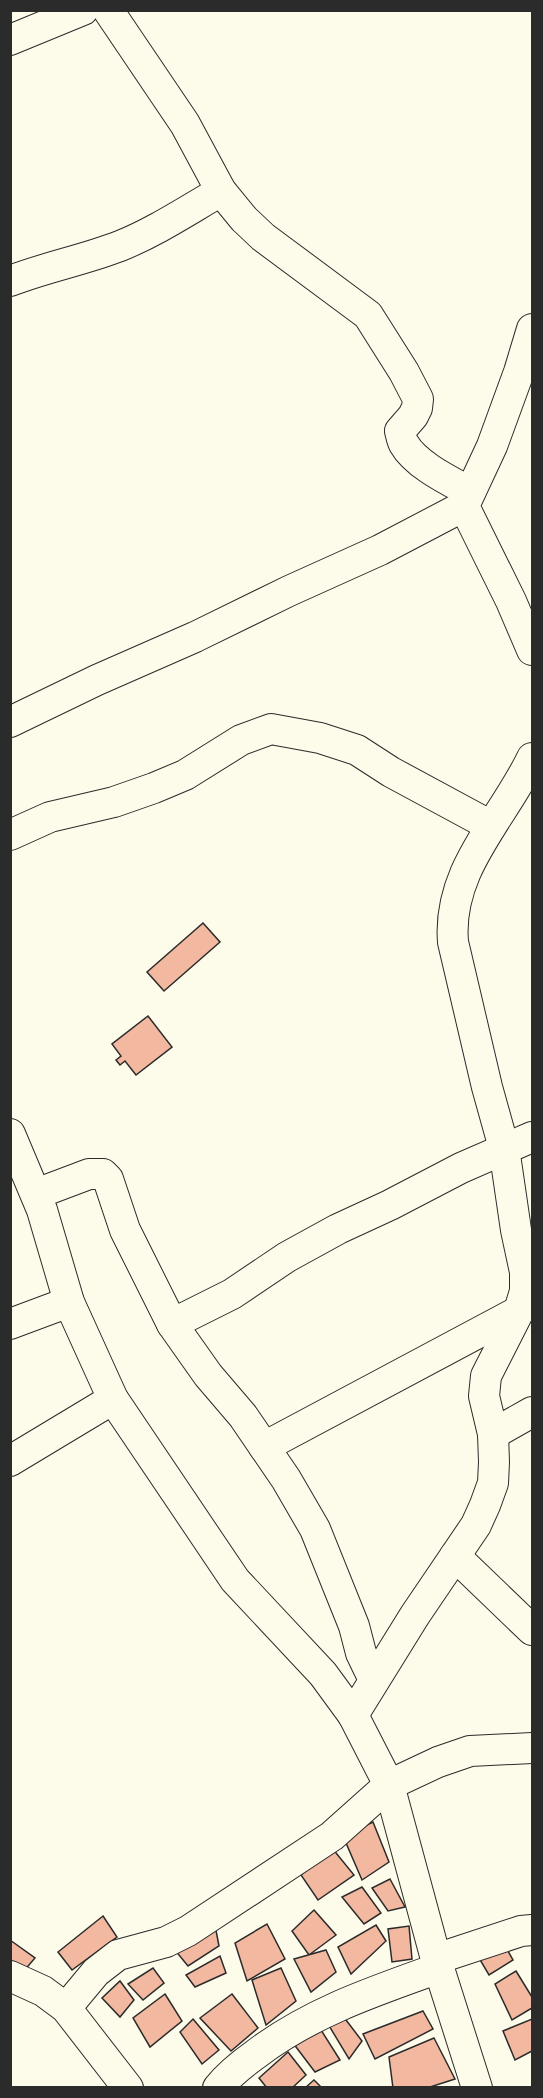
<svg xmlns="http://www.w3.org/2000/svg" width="543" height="2098" viewBox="0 0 543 2098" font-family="'Roboto Serif',serif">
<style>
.building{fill:#f2b8a0;stroke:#2b2b2b;stroke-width:1.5}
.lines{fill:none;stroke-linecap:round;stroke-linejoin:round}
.minor-casing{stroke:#2b2b2b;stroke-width:32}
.minor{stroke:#fdfbea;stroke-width:30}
</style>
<rect width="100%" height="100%" fill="#fdfbea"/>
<!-- building -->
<g class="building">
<polygon points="203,923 220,942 164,991 147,972"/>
<polygon points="148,1016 172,1047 136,1075 125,1061 120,1065 116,1060 121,1056 112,1044"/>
<polygon points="373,1822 389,1862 362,1880 343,1836"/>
<polygon points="332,1848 354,1875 318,1900 301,1875"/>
<polygon points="390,1879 405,1907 388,1911 372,1888"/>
<polygon points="362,1887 381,1913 364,1924 342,1897"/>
<polygon points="314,1910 336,1935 309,1955 292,1931"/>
<polygon points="103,1916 117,1937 72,1970 58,1952"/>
<polygon points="214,1920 219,1946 188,1966 174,1949"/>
<polygon points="267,1924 285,1959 247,1981 235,1943"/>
<polygon points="376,1925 386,1941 351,1974 338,1947"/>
<polygon points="409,1926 412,1959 392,1962 388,1929"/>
<polygon points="10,1940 35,1958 23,1972 10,1966"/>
<polygon points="504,1944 513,1960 489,1975 476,1953"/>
<polygon points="326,1950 336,1972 311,1992 294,1959"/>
<polygon points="220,1956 226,1973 195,1987 186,1975"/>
<polygon points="153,1968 164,1983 143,2000 128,1984"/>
<polygon points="281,1968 296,2001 266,2025 252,1980"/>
<polygon points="516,1971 532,1997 532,2008 512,2020 495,1984"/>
<polygon points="120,1981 134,2000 120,2017 102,1998"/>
<polygon points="165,1994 182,2021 150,2047 133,2018"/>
<polygon points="232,1994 258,2028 231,2051 200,2018"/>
<polygon points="423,2011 433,2029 375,2059 363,2034"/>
<polygon points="343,2016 362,2041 349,2059 328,2024"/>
<polygon points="193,2019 219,2050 202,2064 180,2032"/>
<polygon points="532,2019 532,2051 515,2060 503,2031"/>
<polygon points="321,2030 340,2060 315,2072 293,2043"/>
<polygon points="434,2038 455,2079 427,2088 393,2088 389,2057"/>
<polygon points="288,2052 306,2075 292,2088 267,2088 259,2078"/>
<polygon points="314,2080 322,2088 305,2088"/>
</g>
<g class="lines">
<defs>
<g id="minor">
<path d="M108,10L185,124L221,191L244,219L263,237L368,315L404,372L418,399L417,408L413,416L400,431C401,435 402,441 404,444C416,465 450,481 470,492"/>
<polyline points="10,40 83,10"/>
<path d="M10,281C46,267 84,260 120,246C155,232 188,210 221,191"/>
<polyline points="532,329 519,372 492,446 464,506 511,601 532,650"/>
<polyline points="10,722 97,680 195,637 289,591 380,550 464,506"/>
<polyline points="10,835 50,817 114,802 154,788 185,775 241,740 271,729 320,738 357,750 391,772 491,826"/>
<polyline points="10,1134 42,1210 69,1302 113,1399 235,1580 323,1674 353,1715 389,1785 436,1959 477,2088"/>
<polyline points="36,1194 89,1174 103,1174 108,1179 125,1230 172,1324 232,1294 287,1257 338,1229 390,1205 461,1168 532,1137"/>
<polyline points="10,1324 69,1302"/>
<polyline points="172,1324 208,1375 243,1416 286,1479 315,1529 354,1626 361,1653 374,1680"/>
<polyline points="493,1434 532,1412"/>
<polyline points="264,1447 519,1311"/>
<polyline points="10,1461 113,1399"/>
<polyline points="455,1556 532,1630"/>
<path d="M353,1715L415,1615L476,1525L485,1505L493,1483L494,1462L493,1434L484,1396L486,1376L519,1311L525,1291V1272L516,1230L504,1148L487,1087L453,942C447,869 503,819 532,758"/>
<polyline points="436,1959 521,1931 532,1930"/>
<polyline points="10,1976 43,1991 66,2008 128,2088"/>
<polyline points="66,2008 96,1972 118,1955 166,1942 188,1931 332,1836 389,1785 438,1762 470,1751 532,1748"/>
<path d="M218,2088C229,2074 242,2064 256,2054C311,2012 375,1991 439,1968"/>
</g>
</defs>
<!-- minor casing -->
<use href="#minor" class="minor-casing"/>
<!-- minor -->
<use href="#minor" class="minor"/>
</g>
<!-- border -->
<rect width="543" height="2098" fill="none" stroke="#2b2b2b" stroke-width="24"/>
</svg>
